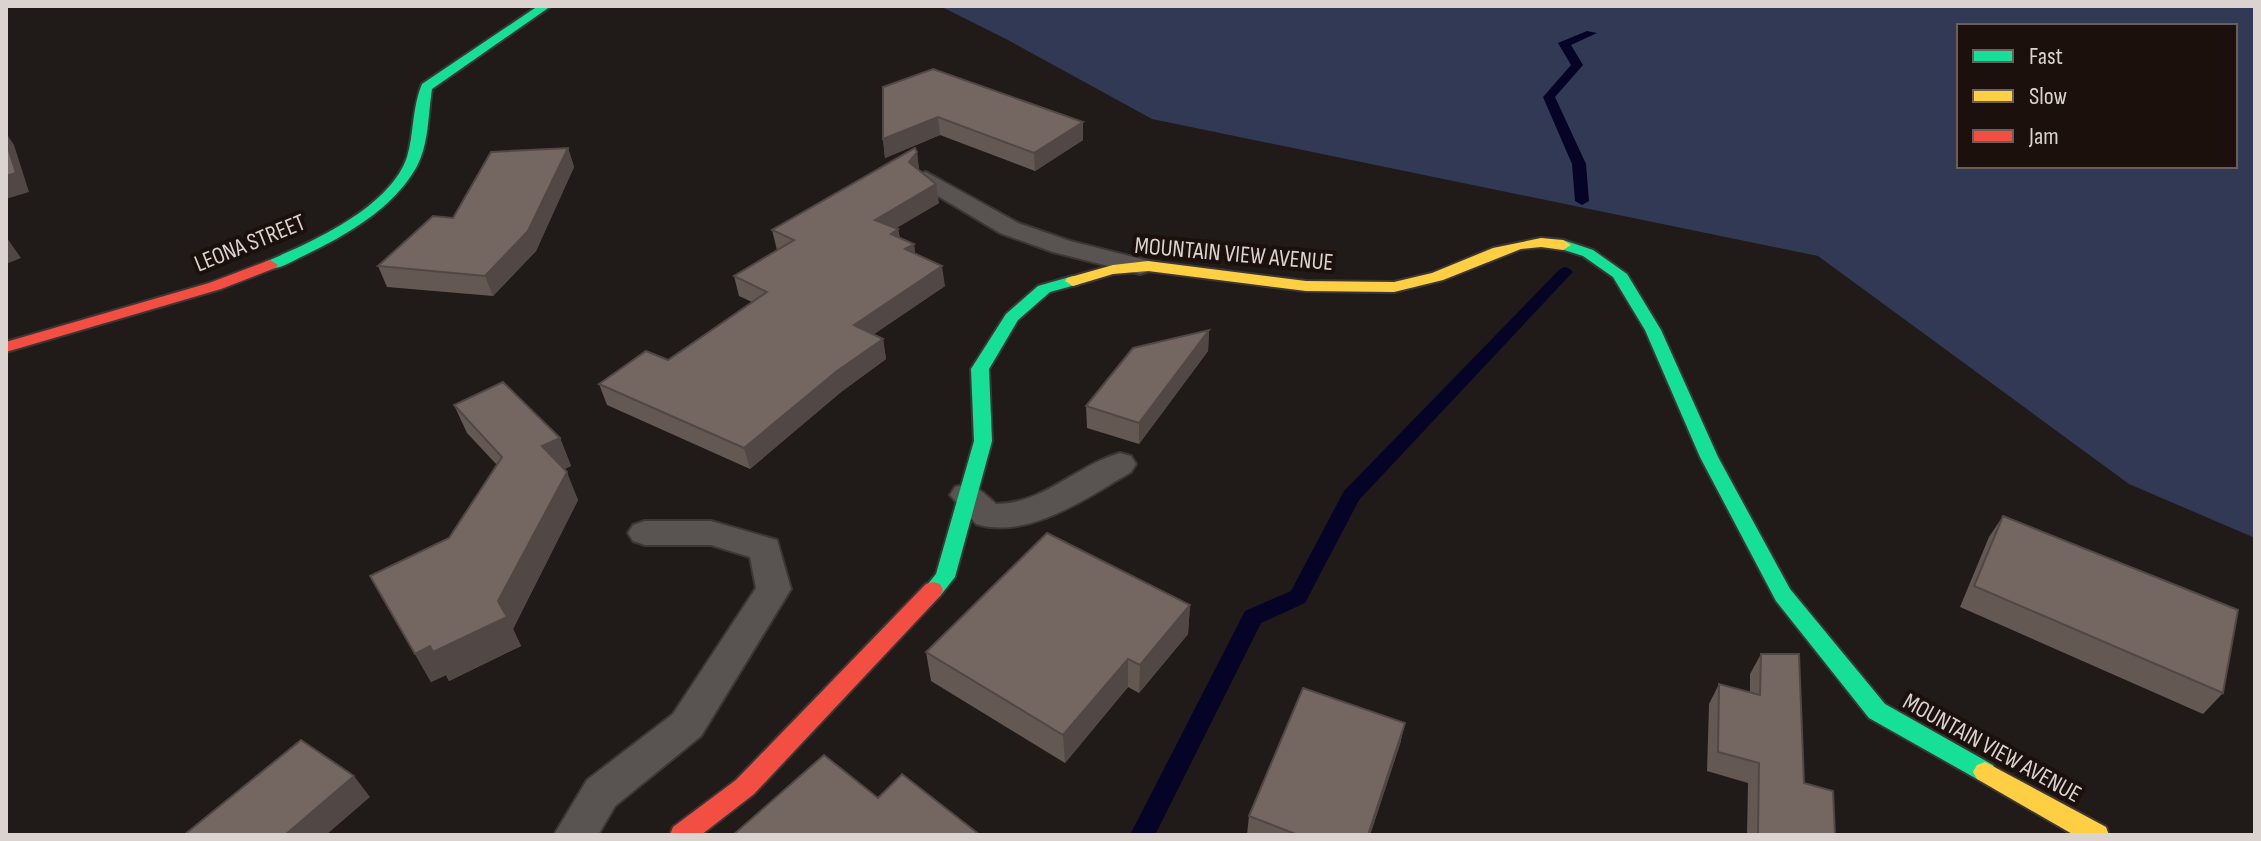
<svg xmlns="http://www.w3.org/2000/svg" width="2261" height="841" viewBox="0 0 2261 841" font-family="'Sofia Sans Condensed',sans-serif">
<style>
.green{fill:#313954;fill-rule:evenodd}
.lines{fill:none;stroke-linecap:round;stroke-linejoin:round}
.stream{fill:#050426;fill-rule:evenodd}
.lane-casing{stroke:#3c3735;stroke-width:4}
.fast-casing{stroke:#3c3735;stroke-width:4}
.slow-casing{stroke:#3c3735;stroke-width:4}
.jam-casing{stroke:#3c3735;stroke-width:4}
.lane{fill:#595452;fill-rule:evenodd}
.fast{fill:#16e098;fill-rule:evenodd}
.slow{fill:#ffcf43;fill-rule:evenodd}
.jam{fill:#f24e42;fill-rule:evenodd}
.wall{fill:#645853}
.shaded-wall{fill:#514744}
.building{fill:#746661;stroke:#514744;stroke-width:2}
.labels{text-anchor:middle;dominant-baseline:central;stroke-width:8;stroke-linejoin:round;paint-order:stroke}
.street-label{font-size:24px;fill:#dbd3d0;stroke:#1b100c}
</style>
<rect width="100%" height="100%" fill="#201a18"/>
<!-- green -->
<path class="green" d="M940,6H2255V538L2129,484L1818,256L1152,119L1008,40ZM1959,26H2235V166H1959Z"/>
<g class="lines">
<!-- stream -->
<g class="stream">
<polygon points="1587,31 1597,33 1571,45 1583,65 1555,97 1586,164 1589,201 1582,205 1575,201 1572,164 1543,97 1571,65 1558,43"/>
<polygon points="1565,267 1570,269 1573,272 1570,275 1359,500 1305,603 1261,623 1155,835 1130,835 1245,611 1291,591 1344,491 1560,269"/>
</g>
<defs>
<g id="lane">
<polygon points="926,172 1018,223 1070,241 1149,261 1153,266 1149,271 1140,274 1053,252 1000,233 918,184 914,179 918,174"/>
<path d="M1120,453L1131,456L1136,464L1131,472C1088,497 1029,540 976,524L950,495L955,487C974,481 982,492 996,504C1043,504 1077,465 1120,453Z"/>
<polygon points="645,521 711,521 777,540 791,589 701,736 615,806 598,835 554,835 587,780 673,714 756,588 750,557 711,545 645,545 633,541 628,533 633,525"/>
</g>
<g id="fast">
<path d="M538,6H551L432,89C428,114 429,145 416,168C391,211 343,237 299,258C289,263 276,271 265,268L262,265L265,262C310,243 390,208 407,157C414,134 412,107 422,84Z"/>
<polygon points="1563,240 1593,250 1627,274 1661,330 1718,457 1790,589 1885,704 1993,765 1997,772 1993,779 1985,782 1977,779 1869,718 1776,601 1700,457 1645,330 1613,277 1583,256 1558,248 1555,245"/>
<polygon points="1073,276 1079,278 1081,281 1079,284 1050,292 1018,320 989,369 992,441 955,577 940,596 933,598 926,596 923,590 936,574 974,441 971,369 1006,314 1038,286"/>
</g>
<g id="slow">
<polygon points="1541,238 1563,240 1571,245 1563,250 1541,247 1521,249 1443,280 1394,292 1306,291 1148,271 1113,274 1073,286 1065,281 1067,278 1113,265 1148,261 1306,281 1394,282 1432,273 1493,248"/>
<polygon points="1985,762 2106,827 2109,835 2074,835 1977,779 1973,772 1977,765"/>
</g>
<g id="jam">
<polygon points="270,260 278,265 275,268 221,289 6,352 6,342 209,283"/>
<polygon points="933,582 940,584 943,590 940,596 754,794 701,835 670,835 673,827 736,780 926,584"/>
</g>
</defs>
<!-- lane casing -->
<use href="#lane" class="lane-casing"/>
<!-- fast casing -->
<use href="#fast" class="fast-casing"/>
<!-- slow casing -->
<use href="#slow" class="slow-casing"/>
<!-- jam casing -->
<use href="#jam" class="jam-casing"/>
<!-- lane -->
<use href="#lane" class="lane"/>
<!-- fast -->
<use href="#fast" class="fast"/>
<!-- slow -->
<use href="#slow" class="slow"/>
<!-- jam -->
<use href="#jam" class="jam"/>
</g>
<!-- wall -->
<g class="wall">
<polygon points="883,87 1083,122 1083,140 1035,171 940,135 885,158 883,139"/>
<polygon points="568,148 574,167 536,251 493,296 387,287 378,266 453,218"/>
<polygon points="917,152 919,170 939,203 896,228 898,229 900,238 914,244 915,254 945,286 874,334 883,339 886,359 841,392 750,469 607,405 599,384 668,360 752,302 739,296 734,276 777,250 772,230"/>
<polygon points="1209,330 1208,351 1139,444 1087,428 1086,406"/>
<polygon points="454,405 560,438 571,466 564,469 578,500 513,629 521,646 449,681 446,675 431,682 415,654 449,538 497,465 467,433"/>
<polygon points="2003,516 2223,693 2203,714 1960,607 1989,537"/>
<polygon points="1190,605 1188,634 1139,693 1128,687 1065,763 931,681 926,652"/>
<polygon points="1761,654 1804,783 1835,835 1747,835 1748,783 1707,771 1709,704 1719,684 1750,692 1750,674"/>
<polygon points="1405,723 1400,744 1370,835 1247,835 1249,816"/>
</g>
<!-- shaded-wall -->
<g class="shaded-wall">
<polygon points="938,117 940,135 885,158 883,139"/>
<polygon points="1083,122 1083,140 1035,171 1034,153"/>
<polygon points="6,133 14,145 29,192 6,199"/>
<polygon points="568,148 574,167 536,251 493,296 485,276"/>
<polygon points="917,152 919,171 909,162"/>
<polygon points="936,184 939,203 878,239 875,220"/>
<polygon points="898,229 901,249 891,234"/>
<polygon points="6,238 7,238 21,258 6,264"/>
<polygon points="914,244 916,264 905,249"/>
<polygon points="942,266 945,286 858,345 854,325"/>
<polygon points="1209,330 1208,351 1139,444 1139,423"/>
<polygon points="883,339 886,359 841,392 750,469 744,448 837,371"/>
<polygon points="560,438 571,466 554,474 542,446"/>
<polygon points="567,472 578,500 513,629 521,646 449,681 446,675 431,682 415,654 498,601"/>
<polygon points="1190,605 1188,634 1139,693 1140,665"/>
<polygon points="1128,659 1128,687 1065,763 1063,735"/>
<polygon points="1405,723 1400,744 1370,835 1368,835"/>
<polygon points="354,776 370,797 326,835 285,835"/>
</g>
<!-- building -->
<g class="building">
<polygon points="933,69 1083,122 1034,153 938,117 883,139 883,87"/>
<polygon points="6,141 16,173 6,176"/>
<polygon points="568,148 528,231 485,276 378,266 433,216 453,218 491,152"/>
<polygon points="915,148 917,152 909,162 936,184 875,220 898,229 891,234 914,244 905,249 942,266 854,325 883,339 837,371 744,448 599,384 646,351 668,360 767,292 734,276 794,240 772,230"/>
<polygon points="1209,330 1139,423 1086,406 1133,348"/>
<polygon points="503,382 560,438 542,446 567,472 498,601 507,617 433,652 430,646 415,654 370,576 449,538 502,457 454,405"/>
<polygon points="2003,516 2238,610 2223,693 1974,586"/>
<polygon points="1047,533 1190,605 1140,665 1128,659 1063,735 926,652"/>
<polygon points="1761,654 1799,654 1804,783 1833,791 1835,835 1758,835 1759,763 1718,752 1719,684 1760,695"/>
<polygon points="1303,688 1405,723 1368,835 1298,835 1249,816"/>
<polygon points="301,740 354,776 285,835 184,835"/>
<polygon points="824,755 878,798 902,774 980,835 733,835"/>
</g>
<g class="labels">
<!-- street labels -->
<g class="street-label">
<text transform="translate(250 243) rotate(-22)">LEONA STREET</text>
<text transform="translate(1234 254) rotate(5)">MOUNTAIN VIEW AVENUE</text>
<text transform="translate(1992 748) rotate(29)">MOUNTAIN VIEW AVENUE</text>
</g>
</g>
<!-- border -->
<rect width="2261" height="841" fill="none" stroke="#dbd3d0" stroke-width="16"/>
<!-- legend -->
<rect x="1957" y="24" width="280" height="144" fill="#1b100c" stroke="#685e5a" stroke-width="2"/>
<rect x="1973" y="50" width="40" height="12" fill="#16e098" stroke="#685e5a" stroke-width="2"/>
<text x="2029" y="64" font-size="24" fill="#dbd3d0">Fast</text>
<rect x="1973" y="90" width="40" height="12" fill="#ffcf43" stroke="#685e5a" stroke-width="2"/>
<text x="2029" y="104" font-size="24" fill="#dbd3d0">Slow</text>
<rect x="1973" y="130" width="40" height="12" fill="#f24e42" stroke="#685e5a" stroke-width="2"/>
<text x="2029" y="144" font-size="24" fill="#dbd3d0">Jam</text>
</svg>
